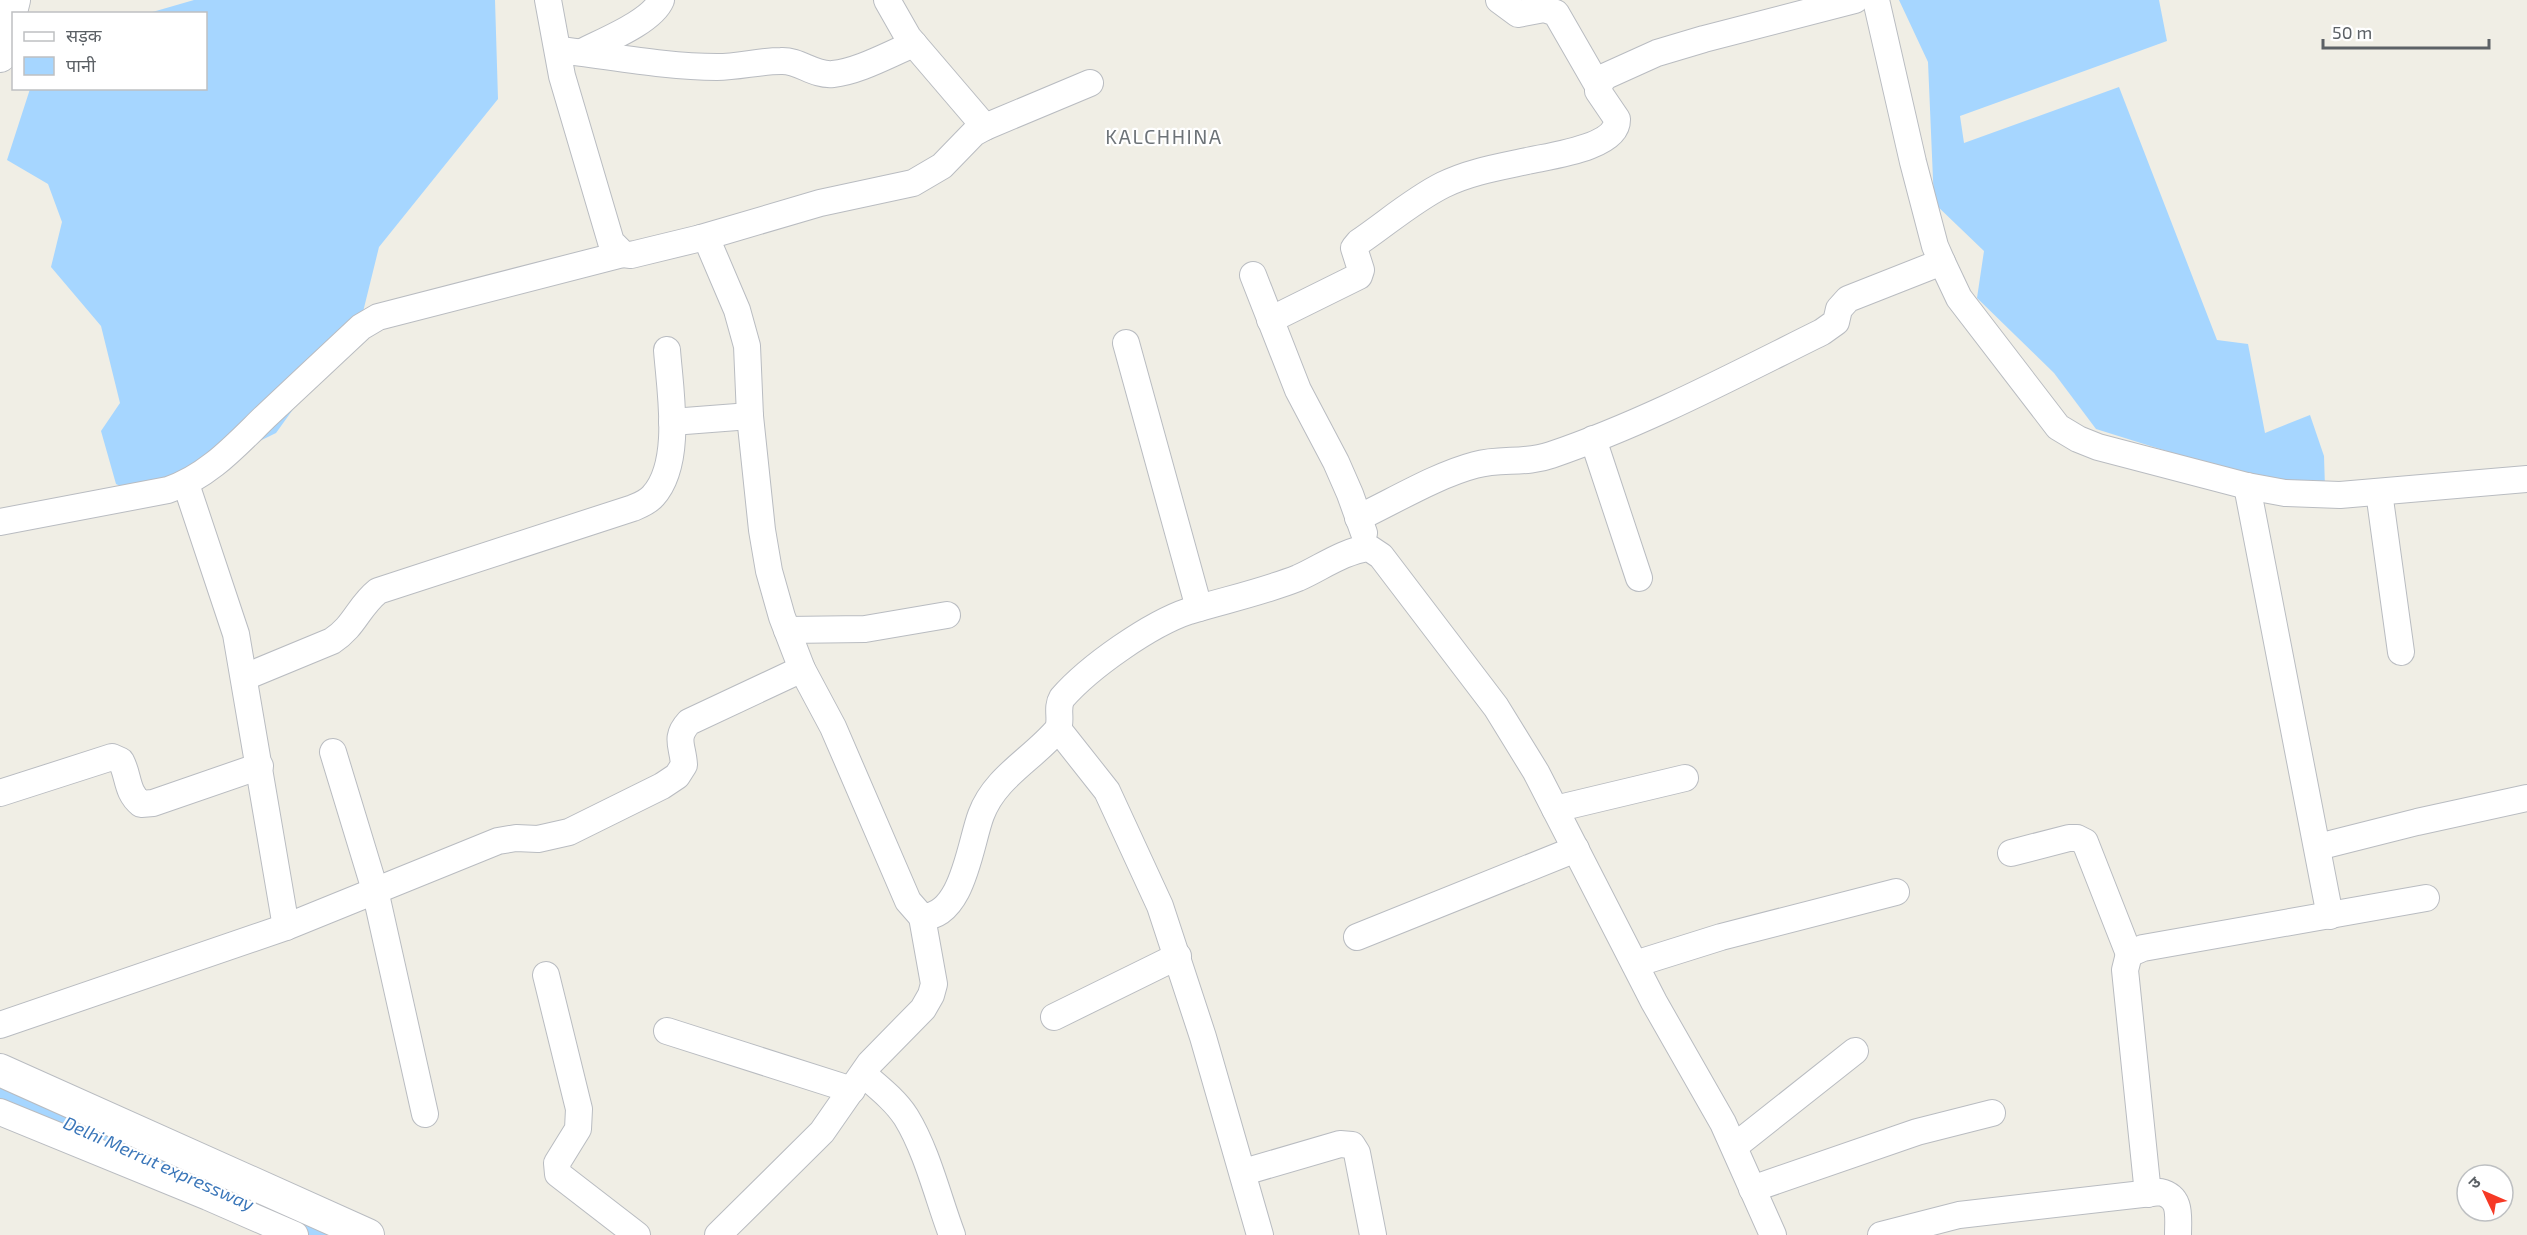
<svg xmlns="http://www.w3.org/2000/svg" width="2527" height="1235" viewBox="0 0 2527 1235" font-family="'Exo 2','Noto Sans Devanagari',sans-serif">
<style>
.water{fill:#a6d6ff}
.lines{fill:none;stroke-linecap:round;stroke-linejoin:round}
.canal{stroke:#a6d6ff;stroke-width:22}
.minor-casing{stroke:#b9bcc1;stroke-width:28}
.tertiary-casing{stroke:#b9bcc1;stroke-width:34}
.minor{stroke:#fff;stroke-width:26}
.tertiary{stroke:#fff;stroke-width:32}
.labels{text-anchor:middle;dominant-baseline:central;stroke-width:4.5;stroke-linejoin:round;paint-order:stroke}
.water-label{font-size:18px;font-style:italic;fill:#3a76b9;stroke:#fff}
.quarter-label{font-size:20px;letter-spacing:1.5px;fill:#6d7378;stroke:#fff}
</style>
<rect width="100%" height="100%" fill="#f0eee5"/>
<!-- water -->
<g class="water">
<polygon points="194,0 495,0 498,99 379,247 363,312 276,433 177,481 139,495 116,484 101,431 120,403 101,326 51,267 62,222 48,184 7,160 30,89 206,88 206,14 149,13"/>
<polygon points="1899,0 2159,0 2167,41 1960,116 1964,143 2119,87 2217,340 2248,344 2265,433 2310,415 2324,456 2325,488 2291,490 2096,429 2054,373 1977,298 1984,251 1934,203 1928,62"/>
</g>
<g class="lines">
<!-- canal -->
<g class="canal">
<polyline points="0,1092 182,1174"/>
<polyline points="278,1217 318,1235"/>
</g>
<defs>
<g id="minor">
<path d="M548,0L562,76L611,242L623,254L631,255L701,238L708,242L737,310L747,346L750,416L762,530L769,571L782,617L802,669L833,727L908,901L922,917C963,917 970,844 981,815C995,777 1033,759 1058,729C1062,719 1056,708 1062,698C1089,667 1150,624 1189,611C1225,600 1263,592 1298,578C1321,568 1343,551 1369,548L1381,556L1496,707L1536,772L1654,1002L1723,1123L1773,1235"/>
<polyline points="887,0 908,37 985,127"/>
<polyline points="1499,0 1518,14 1544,9 1556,13 1598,86"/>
<polyline points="1876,0 1913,162 1935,246 1942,262 1959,298 2058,427 2078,439 2098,447 2247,486 2285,493 2340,495 2527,479"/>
<path d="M559,50C611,56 665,67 717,67C739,67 759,61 781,61C799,60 814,76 833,74C860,71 889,54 914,44"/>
<path d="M582,52C603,41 652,22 661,0"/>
<polyline points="701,238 820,203 913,183 942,166 974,133 985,127 1090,83"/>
<polyline points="1253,275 1298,390 1336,462 1350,494 1364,533"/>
<path d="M1270,320L1359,276L1361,270L1354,248L1359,242C1387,223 1413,200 1443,185C1469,172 1499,167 1527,161C1548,156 1618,148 1617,119L1598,91L1601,81L1606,76L1657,53L1704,39L1855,0"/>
<polyline points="1126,343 1199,608"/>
<polyline points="672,422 750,416"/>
<polyline points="1593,439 1639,578"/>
<polyline points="186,484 236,634 286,927"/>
<polyline points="2247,486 2330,916"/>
<polyline points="2379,492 2401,652"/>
<path d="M1358,518C1394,501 1437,475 1475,465C1501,458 1526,464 1551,455C1645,423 1733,376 1822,332L1836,322L1839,309L1848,299L1942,262"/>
<path d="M0,522L168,490C208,477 237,444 266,416C298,386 329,357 361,327L378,317L623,254"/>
<polyline points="787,630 865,629 947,615"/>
<path d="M245,677L332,641C355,626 358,607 378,591L633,508C640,505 648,502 653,496C683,463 670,391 667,350"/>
<polyline points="1058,729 1107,791 1160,906 1203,1037 1260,1235"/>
<polyline points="333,752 375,890 425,1114"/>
<path d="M0,793L112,757L121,761C129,776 126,792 141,804L153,803L260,766"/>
<polyline points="1555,809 1685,778"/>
<polyline points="2318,847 2417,822 2527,798"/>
<polyline points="2011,853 2069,838 2077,838 2085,842 2129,954"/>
<polyline points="1357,937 1576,849"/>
<polyline points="1635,964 1721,937 1896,892"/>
<polyline points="546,975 579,1109 578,1129 557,1163 558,1174 637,1235"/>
<polyline points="1054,1017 1178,956"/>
<path d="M0,1025L286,927L498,841L516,838L538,839L569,832L662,786L677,776L684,765C683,746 674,738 689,722L802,669"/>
<polyline points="667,1031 852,1090"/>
<path d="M863,1074C878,1087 895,1100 906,1117C927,1151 938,1198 952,1235"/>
<polyline points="0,1112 208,1197 295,1235"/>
<polyline points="1735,1146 1855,1051"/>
<polyline points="1244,1172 1340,1144 1352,1145 1357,1153 1373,1235"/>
<polyline points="1752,1189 1917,1132 1992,1113"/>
<polyline points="2148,1194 2125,970 2129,954 2143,948 2426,898"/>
<polyline points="718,1235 822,1132 870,1063 923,1009 931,995 934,984 922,917"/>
<path d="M1881,1235L1959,1215L2160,1192C2182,1197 2178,1216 2178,1235"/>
</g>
<g id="tertiary">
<polyline points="0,56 14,0"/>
<polyline points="0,1070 368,1235"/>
</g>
</defs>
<!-- minor casing -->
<use href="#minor" class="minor-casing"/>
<!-- tertiary casing -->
<use href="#tertiary" class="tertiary-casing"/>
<!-- minor -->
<use href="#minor" class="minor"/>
<!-- tertiary -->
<use href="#tertiary" class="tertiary"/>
</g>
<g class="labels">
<!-- water labels -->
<g class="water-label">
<text transform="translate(159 1163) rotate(24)">Delhi Merrut expressway</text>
</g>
<!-- quarter labels -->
<g class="quarter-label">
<text x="1164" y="136">KALCHHINA</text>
</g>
</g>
<!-- legend -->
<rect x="12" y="12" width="195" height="78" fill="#ffffff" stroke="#bec0c2" stroke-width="1.5"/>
<rect x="24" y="32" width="30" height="9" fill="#ffffff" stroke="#bec0c2" stroke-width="1.5"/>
<text x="66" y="42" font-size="18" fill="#5c6166">सड़क</text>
<rect x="24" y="57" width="30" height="18" fill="#a6d6ff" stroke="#bec0c2" stroke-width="1.5"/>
<text x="66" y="72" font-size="18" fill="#5c6166">पानी</text>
<!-- north arrow -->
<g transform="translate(2485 1193) rotate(314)"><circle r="28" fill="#ffffff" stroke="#bec0c2" stroke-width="1.5"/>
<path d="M0-4.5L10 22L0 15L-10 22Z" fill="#f63925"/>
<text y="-9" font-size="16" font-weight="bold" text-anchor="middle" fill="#5c6166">उ</text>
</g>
<!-- scale -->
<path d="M2323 39v9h166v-9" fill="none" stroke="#5c6166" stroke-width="3"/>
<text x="2332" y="39" font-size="18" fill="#5c6166" stroke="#ffffff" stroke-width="4.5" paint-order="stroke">50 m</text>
</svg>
